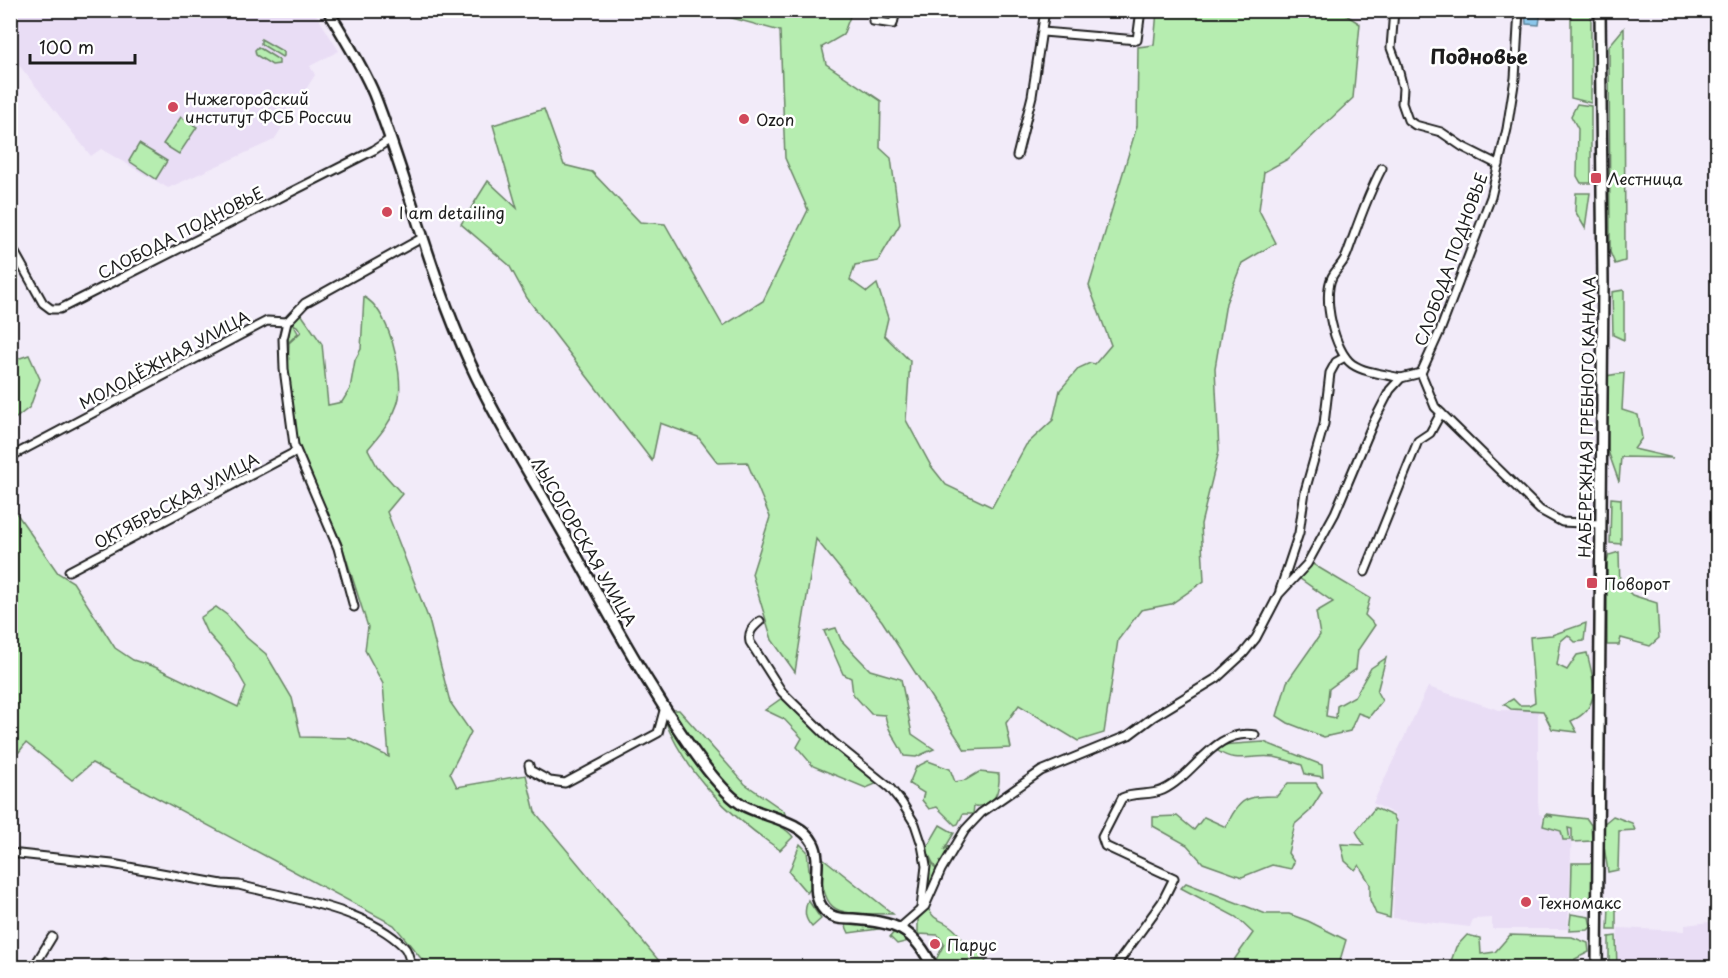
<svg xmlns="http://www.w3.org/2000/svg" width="1728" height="978" viewBox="0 0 1728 978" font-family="'Playpen Sans',sans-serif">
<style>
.built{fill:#e9ddf5}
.green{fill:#b6edb0;stroke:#698466;stroke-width:1.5}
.water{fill:#8bc7eb;stroke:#5f8398;stroke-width:1.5}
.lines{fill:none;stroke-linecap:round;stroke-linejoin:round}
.street-casing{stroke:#1c1c1c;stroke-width:11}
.secondary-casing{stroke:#1c1c1c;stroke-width:14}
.street{stroke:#fff;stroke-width:7}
.secondary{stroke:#fff;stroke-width:9}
.poi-dot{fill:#d1495b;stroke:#fff;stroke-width:2}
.labels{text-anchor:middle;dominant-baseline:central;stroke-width:5;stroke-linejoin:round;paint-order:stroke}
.poi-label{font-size:16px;fill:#1c1c1c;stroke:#fff;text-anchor:start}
.street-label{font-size:16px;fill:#1c1c1c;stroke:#fff}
.quarter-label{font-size:20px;font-weight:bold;fill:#1c1c1c;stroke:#fff}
</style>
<rect width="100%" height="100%" fill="#f2ebf9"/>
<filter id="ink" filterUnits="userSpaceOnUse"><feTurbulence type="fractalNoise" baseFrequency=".0167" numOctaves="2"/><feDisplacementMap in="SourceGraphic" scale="12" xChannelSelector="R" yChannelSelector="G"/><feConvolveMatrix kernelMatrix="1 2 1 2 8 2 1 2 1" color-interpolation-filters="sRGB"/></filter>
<g filter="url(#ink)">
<!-- built -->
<g class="built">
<polygon points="11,10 314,11 339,51 310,66 315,75 274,140 168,188 101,149 91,156 11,55"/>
<polygon points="1428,687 1499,710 1538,711 1538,800 1539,814 1542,815 1542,827 1572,829 1568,929 1492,929 1492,918 1473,919 1470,927 1393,918 1396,815 1373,803"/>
<polygon points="1717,921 1717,967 1617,967 1618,928 1685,931 1685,925"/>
</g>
<!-- green -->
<g class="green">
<polygon points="706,11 852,11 843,35 822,47 826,64 881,101 880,148 891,158 900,224 878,261 855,265 850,280 867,292 877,284 888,318 884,335 910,361 906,420 931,466 946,485 992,507 1026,445 1053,420 1060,390 1079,368 1090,363 1095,364 1111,345 1089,286 1137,126 1138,47 1154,45 1157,11 1340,11 1360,24 1353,98 1288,159 1264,172 1259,210 1276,243 1242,263 1226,303 1215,368 1219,451 1201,524 1204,581 1171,604 1141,610 1118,640 1104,733 1078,741 1019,705 1006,723 1011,748 965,750 882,621 816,539 795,672 772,640 752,574 770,517 747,462 718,463 698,437 660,423 652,461 527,298 509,265 461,224 488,181 517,208 493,125 544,109 564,165 592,172 640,222 665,224 723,326 763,301 808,210 785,158 780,31"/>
<polygon points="1571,11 1591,11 1591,103 1571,98"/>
<polygon points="1624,28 1625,261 1615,264 1610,252 1609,46"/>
<polygon points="261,39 284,52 284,56 282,57 261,44"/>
<polygon points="258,47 279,60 279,64 272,65 256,55 255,50"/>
<polygon points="1577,104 1591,106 1591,183 1581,183 1577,176 1578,129 1571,116"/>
<polygon points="181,117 197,127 179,154 163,144"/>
<polygon points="139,144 167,161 156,179 129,161"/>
<polygon points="1576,193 1590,193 1585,228 1575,211"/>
<polygon points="1624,290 1624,340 1613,335 1612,292"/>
<path d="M364,297C389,310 403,371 399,398C395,417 380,435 368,449L377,466L402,494L387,512L429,620L450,702L471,732L450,773L457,787L526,775L535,812L660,962L657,967H642L636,964L633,967H620L597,960L588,968L428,967L394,925L92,763L72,780L26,743L19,752L11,748L10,504L58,573L73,582L115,648L133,660L155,667L238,707L246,687L229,657L206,631L200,618L216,607L227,615L247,638L266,654L292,698L301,737L350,738L389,757L383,684L365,650L368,627L341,542L298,450L288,371L289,343L301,332L297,326L293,324L298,333L288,343L290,321L299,311L322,344L328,405L342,402L350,389L355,360L361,349Z"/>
<polygon points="29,355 40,379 30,407 11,422 11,361"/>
<polygon points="1624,373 1622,410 1638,415 1642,438 1634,449 1673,458 1621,457 1619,482 1608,451 1606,376"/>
<polygon points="1611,498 1621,499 1621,544 1610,543"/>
<polygon points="1619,552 1620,589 1625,588 1632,595 1657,603 1659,638 1650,646 1621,638 1619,645 1607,645 1607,562 1609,555"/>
<polygon points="1311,563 1370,598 1365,615 1375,625 1358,650 1356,669 1329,689 1326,716 1336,718 1337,706 1355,696 1371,668 1386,658 1377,692 1382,701 1369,717 1358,713 1350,731 1324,737 1288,723 1277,716 1287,682 1320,635 1316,612 1333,602 1299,578"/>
<path d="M1586,623L1584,641L1575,642L1568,635L1561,641L1557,665L1567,670L1577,655L1587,653C1594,681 1602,708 1571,721L1577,732L1552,729L1543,711L1511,709L1504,704L1513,699L1519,705H1529L1535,702L1530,637L1552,635Z"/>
<path d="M836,628L841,640L870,670L901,679L912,734L934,749L916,757L904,756C897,739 888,733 885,715L871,714L853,694L851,678L843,674L824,631Z"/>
<polygon points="782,698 878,783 866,788 813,766 797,747 802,738 784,719 765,710"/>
<path d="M670,710H679L745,784L784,811L787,820C725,801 705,759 670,710Z"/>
<path d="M669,717C683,737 710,783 726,796C742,811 783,822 793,837L780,850C730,816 686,775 664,718Z"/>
<path d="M1264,742L1322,765L1323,777L1305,774L1302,765C1293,762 1283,759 1274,757C1253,754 1236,764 1218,751L1220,745Z"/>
<path d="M928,761L950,769L955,782L966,780L979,772L999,774C1000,791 995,808 974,806L973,814H963L958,824L955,825L937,807L929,809L922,800L924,793L909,784L916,767Z"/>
<path d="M1288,783H1316L1322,792L1310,811L1295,824L1288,853L1294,862L1291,869L1272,865L1242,877L1203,863L1187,845L1153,826V817L1177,816L1194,830L1204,817L1226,827C1239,798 1246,796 1277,796Z"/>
<polygon points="1375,808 1393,816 1396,821 1390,918 1376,914 1370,900 1370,884 1359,865 1355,870 1345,861 1341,844 1364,845 1356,831"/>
<polygon points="1546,814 1587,819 1591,825 1592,841 1572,842 1572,829 1568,828 1570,840 1563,840 1561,831 1543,826 1545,815 1553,817"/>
<polygon points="1613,816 1632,823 1635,830 1619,831 1618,870 1608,872 1601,826"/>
<polygon points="940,825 954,833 944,850 949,846 950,849 945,859 940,861 942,866 924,906 928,857 937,871 926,849"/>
<polygon points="800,844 807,851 811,888 807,893 789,872"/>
<path d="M819,855L893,914C833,913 824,920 819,855Z"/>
<polygon points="1572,863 1592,863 1592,895 1584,903 1571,903"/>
<polygon points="1186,883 1266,914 1289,914 1308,921 1346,940 1338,967 1229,967 1253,933 1236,917 1181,888"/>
<path d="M808,900L821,919L812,927C804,918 804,911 808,900Z"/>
<polygon points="1609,905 1616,905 1616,930 1608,930"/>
<path d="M928,908C936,923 938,917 950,926C970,941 955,945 989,954L983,967H935L934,964L944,944L938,935L918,934V919Z"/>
<polygon points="1571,914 1589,917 1591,927 1588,930 1569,931"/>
<polygon points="844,922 876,924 885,928 849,933"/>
<polygon points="894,932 909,941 897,944 890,937"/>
<polygon points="1467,935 1480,938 1481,954 1495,952 1510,935 1572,937 1588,943 1589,952 1575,959 1572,967 1449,967 1456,947"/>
<polygon points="1616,936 1617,967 1609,967 1609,937"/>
</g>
<!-- water -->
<polygon class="water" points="1525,11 1541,11 1539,25 1526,24"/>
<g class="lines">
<defs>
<g id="street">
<polyline points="1394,10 1391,48 1397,64 1403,88 1402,103 1408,120 1415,125 1441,132 1463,147 1499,165"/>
<polyline points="1519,10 1515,78 1507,129 1491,197 1440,331 1421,373 1435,407 1540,510 1562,522 1600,524"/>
<polyline points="873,21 893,24 896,10"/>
<polyline points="1043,32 1137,40 1141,10"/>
<polyline points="1017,156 1032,96 1045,10"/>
<path d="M1382,168C1367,196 1358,224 1347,254C1344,263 1336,269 1332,277C1322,297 1334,351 1352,364C1365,373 1385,374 1401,378"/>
<polyline points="10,244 43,303 51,309 60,309 374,150 389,140"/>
<polyline points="10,457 267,321 287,322"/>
<polyline points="69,571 295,452"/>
<polyline points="1365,572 1418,441 1430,433 1441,413"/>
<polyline points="1280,590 1299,533 1305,491 1324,424 1330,373 1336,362 1345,357"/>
<polyline points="354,607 338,548 294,445 284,369 283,339 287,322 305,303 422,238"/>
<path d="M760,621C752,628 748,632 750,642L782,692L833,742L890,788L902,803L915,824L922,845L926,866L921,908"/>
<polyline points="529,765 530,770 550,781 565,783 658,733 665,707"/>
<path d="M10,853L112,864L222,884L239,885C291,899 366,908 404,947C409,952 409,961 413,968"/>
<polyline points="901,927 925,906 941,870 965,830 981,813 1041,771 1129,735 1153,717 1217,678 1243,654 1256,638 1279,594 1307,564 1335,513 1373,423 1390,390 1401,378 1421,373"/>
<polyline points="10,963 18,968"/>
<polyline points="105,964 110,968"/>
<polyline points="33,968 52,937"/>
<path d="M1114,968L1162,902L1174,878L1105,846L1102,837L1122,798C1134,792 1150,796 1163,790C1195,775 1214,728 1255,735"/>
</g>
<g id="secondary">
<path d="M328,10C344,38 362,65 374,94C409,183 430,276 470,363C495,418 527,469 556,520C588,575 617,632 651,686C670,717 712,785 741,804C762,817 800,819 813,843C824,863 807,893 825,911C833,919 843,919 853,919C895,922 914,928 933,968"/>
<polyline points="1597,968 1603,283 1600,10"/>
</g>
</defs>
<!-- street casing -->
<use href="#street" class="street-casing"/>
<!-- secondary casing -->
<use href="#secondary" class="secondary-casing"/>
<!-- street -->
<use href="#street" class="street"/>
<!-- secondary -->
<use href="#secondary" class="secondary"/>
</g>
</g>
<!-- markers -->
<g class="poi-dot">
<circle cx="173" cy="107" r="6"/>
<circle cx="744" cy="119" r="6"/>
<rect x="1590" y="172" width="12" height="12" rx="3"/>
<circle cx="387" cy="212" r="6"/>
<rect x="1586" y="577" width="12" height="12" rx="3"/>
<circle cx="1526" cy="902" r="6"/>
<circle cx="935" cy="944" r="6"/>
</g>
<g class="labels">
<!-- poi labels -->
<g class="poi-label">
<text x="185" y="98">Нижегородский<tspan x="185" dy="18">институт ФСБ России</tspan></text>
<text x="756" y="119">Ozon</text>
<text x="1608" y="178">Лестница</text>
<text x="399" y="212">I am detailing</text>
<text x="1604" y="583">Поворот</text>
<text x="1538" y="902">Техномакс</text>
<text x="947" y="944">Парус</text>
</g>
<!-- street labels -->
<g class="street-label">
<text transform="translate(180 232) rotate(-27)">СЛОБОДА ПОДНОВЬЕ</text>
<text transform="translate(1450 259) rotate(-70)">СЛОБОДА ПОДНОВЬЕ</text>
<text transform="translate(164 359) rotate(-28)">МОЛОДЁЖНАЯ УЛИЦА</text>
<text transform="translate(1586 417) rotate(-89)">НАБЕРЕЖНАЯ ГРЕБНОГО КАНАЛА</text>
<text transform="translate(176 500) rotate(-28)">ОКТЯБРЬСКАЯ УЛИЦА</text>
<text transform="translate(585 541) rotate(60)">ЛЫСОГОРСКАЯ УЛИЦА</text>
</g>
<!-- quarter labels -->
<g class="quarter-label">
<text x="1479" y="56">Подновье</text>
</g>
</g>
<!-- margin -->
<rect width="1728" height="978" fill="none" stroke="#fff" stroke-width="36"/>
<rect x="18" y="18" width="1692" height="942" fill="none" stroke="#1c1c1c" stroke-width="2" filter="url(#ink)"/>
<!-- scale -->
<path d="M30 54v9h105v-9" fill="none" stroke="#1c1c1c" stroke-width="3"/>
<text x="39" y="54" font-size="18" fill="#1c1c1c" stroke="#ffffff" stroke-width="4.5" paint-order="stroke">100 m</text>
</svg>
